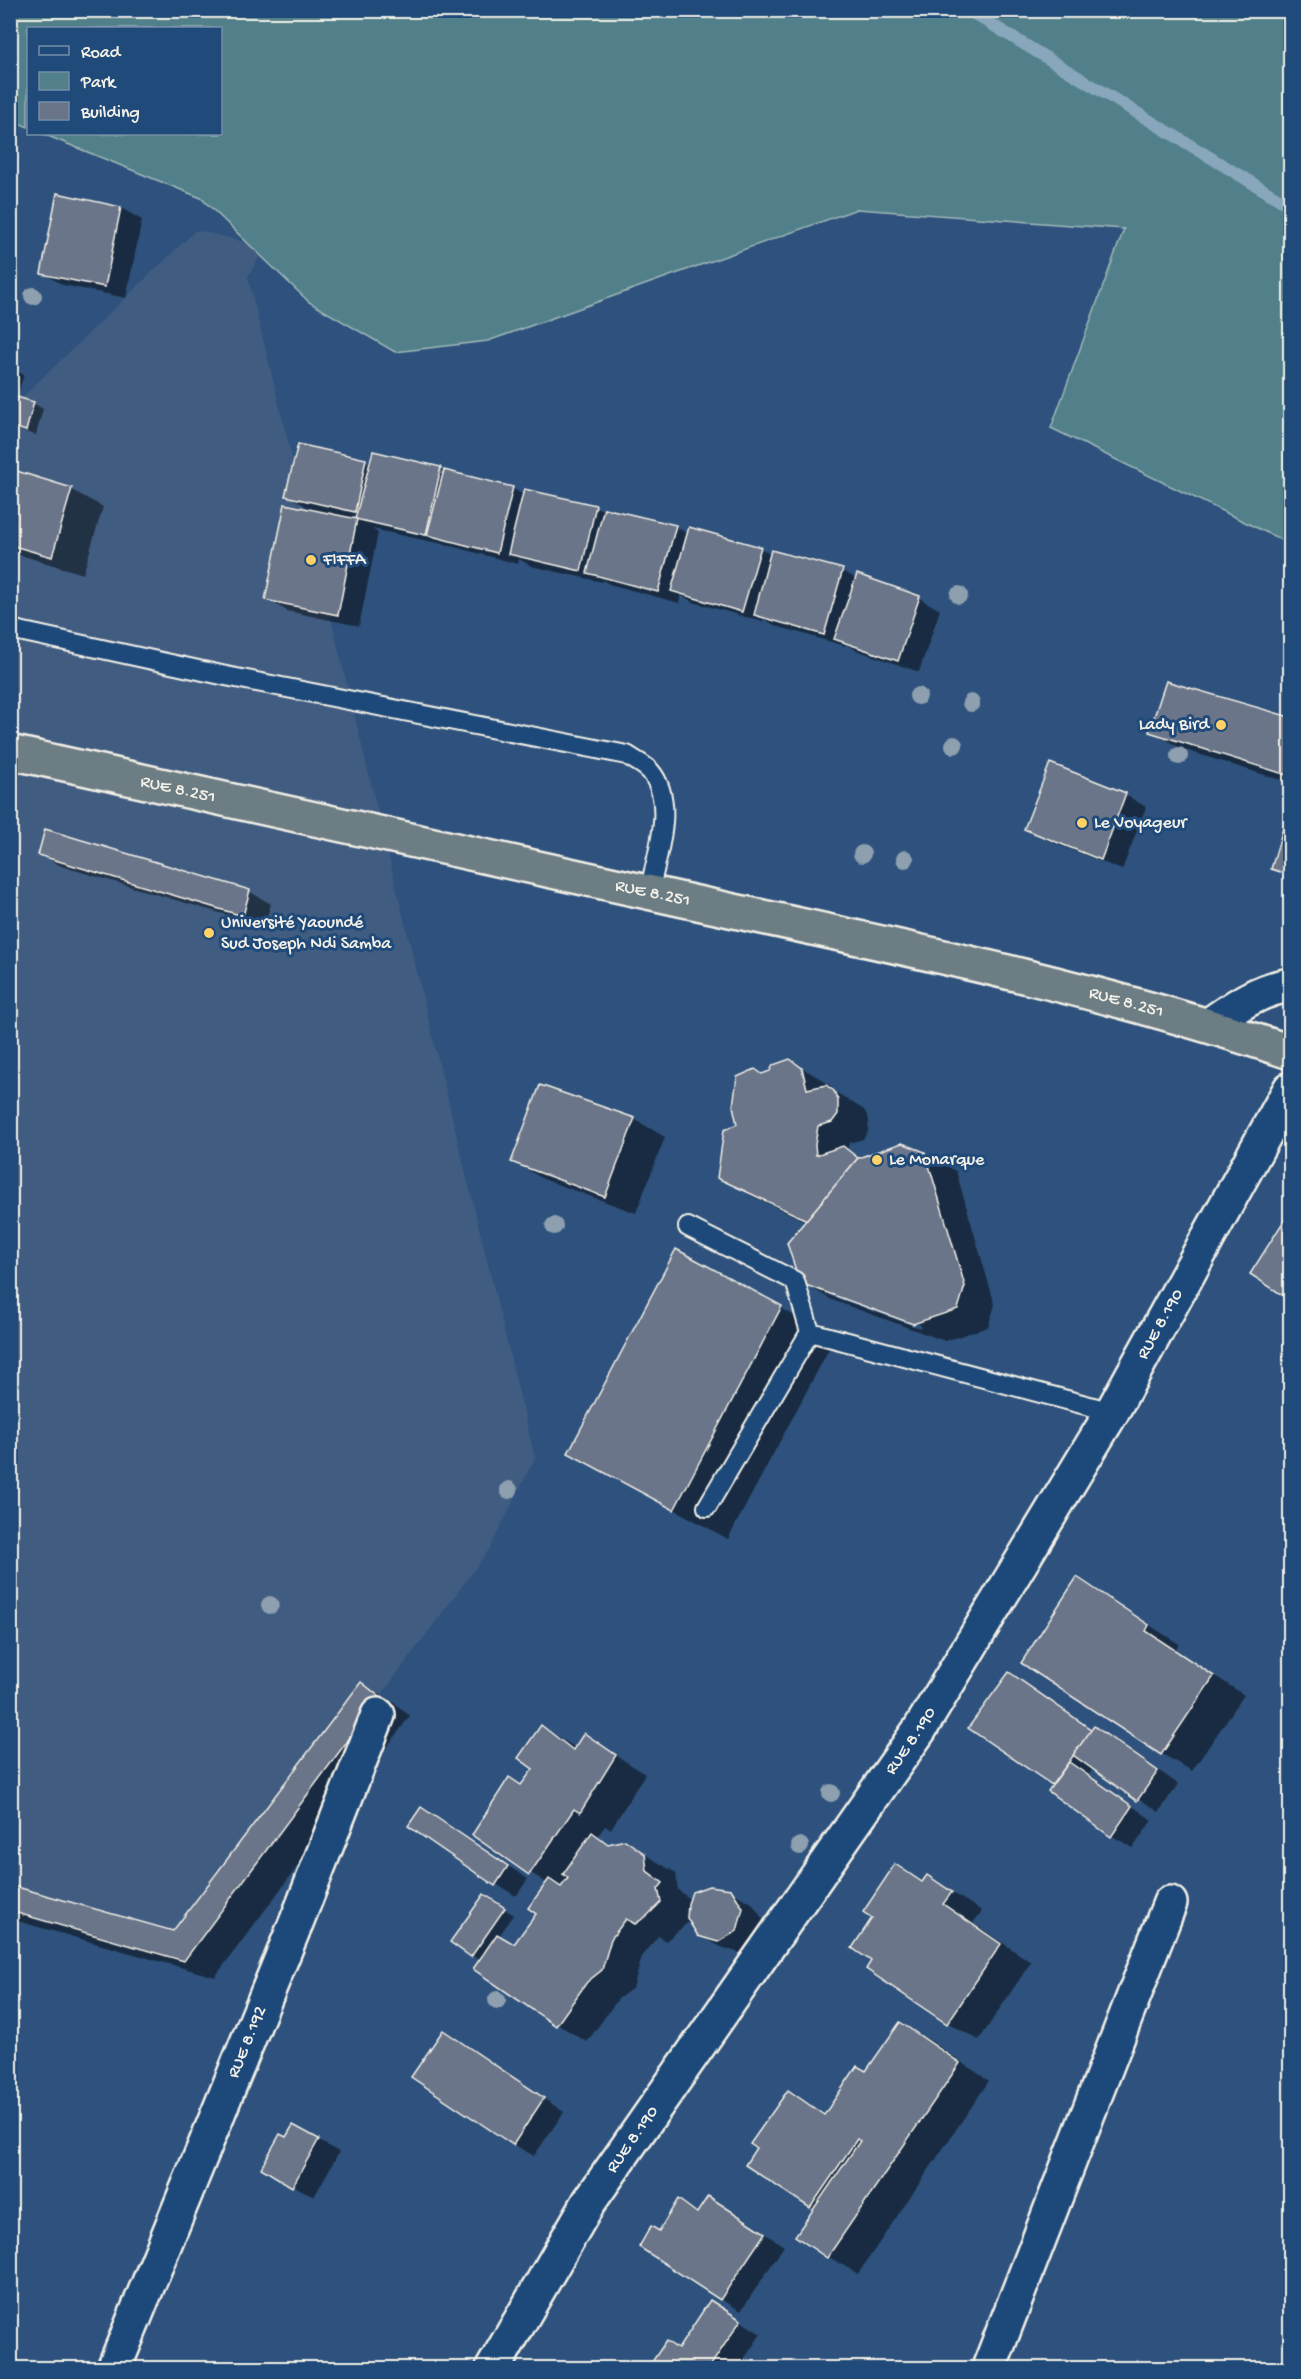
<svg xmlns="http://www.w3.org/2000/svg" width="1301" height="2379" viewBox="0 0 1301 2379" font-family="'Gochi Hand',sans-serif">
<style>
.built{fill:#405c81}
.green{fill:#51808a;stroke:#a2b8b9;stroke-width:1.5}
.shadow{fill:#0007;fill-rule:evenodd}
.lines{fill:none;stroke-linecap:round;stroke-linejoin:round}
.stream{stroke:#89a7bc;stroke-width:12}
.building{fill:#6a7489;stroke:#f4f1e8;stroke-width:1.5}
.lane-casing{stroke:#f4f1e8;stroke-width:22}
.street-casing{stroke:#f4f1e8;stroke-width:38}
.highway-casing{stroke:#f4f1e8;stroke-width:38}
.lane{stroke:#1f4a7a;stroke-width:18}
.street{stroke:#1f4a7a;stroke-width:33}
.highway{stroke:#6d7d84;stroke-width:33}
.tree{fill:#8ea0b0}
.poi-dot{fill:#ffd166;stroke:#1f4a7a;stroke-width:2}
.labels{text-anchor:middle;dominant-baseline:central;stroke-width:6;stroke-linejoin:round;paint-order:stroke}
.poi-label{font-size:18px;fill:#f4f1e8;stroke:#1f4a7a;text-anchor:start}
.street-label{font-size:18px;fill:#f4f1e8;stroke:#1f4a7a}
</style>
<rect width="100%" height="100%" fill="#2e527d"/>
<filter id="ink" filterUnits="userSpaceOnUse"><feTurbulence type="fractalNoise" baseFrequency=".0167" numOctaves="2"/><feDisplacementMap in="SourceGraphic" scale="12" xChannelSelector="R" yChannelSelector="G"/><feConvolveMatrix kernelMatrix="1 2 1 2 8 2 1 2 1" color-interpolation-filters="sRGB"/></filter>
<g filter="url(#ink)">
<!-- built -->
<polygon class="built" points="196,230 265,247 248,277 535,1458 489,1550 184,1961 11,1911 11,408"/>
<!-- green -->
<polygon class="green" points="10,11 1290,11 1290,544 1051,428 1124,229 857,209 488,341 395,352 309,302 201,198 43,134 220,134 220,28 28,28 28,127 11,120"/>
<!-- shadow -->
<g class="shadow">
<polygon points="58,195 121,208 142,220 126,298 63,285 43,273"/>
<polygon points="10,367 24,375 16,398 33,403 43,409 36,435 10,428"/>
<path d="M374,453L513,489L524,495L595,506L605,512L675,526L688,534L760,548L772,555L842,571L857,579L919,598L940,610L919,672L856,650L846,644L845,646L776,626L764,619L763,622L693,602L681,595L679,603L609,584L602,580V582L531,566L519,559L518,564L447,545L372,529L378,533L359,626L287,611L266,599L314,511L287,495L365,460L371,464ZM378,522L434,535L433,538L378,525Z"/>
<polygon points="10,471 72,490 103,507 83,574 10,552"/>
<polygon points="1167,683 1290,719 1290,783 1182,749 1151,731"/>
<polygon points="1051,765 1126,795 1146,807 1122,870 1047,840 1026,828"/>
<polygon points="1290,810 1290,878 1273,868"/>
<polygon points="46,831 250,892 271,904 264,926 61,866 40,854"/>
<path d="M790,1061L821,1079L833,1088L834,1091L864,1110L869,1119L868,1132L863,1139L849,1143L847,1151L861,1159L924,1153L956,1171L995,1305L988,1327L945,1341L832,1300L801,1282L807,1222L750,1195L719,1177L739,1125L763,1075ZM828,1292L921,1325L920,1328L828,1295Z"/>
<polygon points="634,1119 665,1137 636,1213 543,1179 513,1161"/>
<polygon points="1290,1214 1290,1298 1252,1274"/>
<polygon points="677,1251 835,1338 728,1539 570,1452"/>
<polygon points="1077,1579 1179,1644 1176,1650 1244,1695 1192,1771 1162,1754"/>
<polygon points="1010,1674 1093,1730 1094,1728 1115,1740 1178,1784 1159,1812 1093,1768 1089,1775 1152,1820 1133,1848 1112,1836 1050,1790 1054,1785 970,1728"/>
<polygon points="361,1684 392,1701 410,1716 215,1977 10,1919 10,1886 174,1933"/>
<polygon points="542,1727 576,1748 585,1735 645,1774 611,1829 605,1826 597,1837 611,1845 624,1842 676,1873 678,1890 691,1900 730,1891 752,1903 764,1921 758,1943 740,1953 721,1947 699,1935 691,1920 666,1941 658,1936 642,1957 633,1988 618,1999 587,2042 557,2024 472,1955 494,1902 514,1915 499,1936 515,1946 538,1913 548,1884 474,1835 522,1786 535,1769"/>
<polygon points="422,1809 528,1879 516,1896 496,1884"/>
<polygon points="895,1866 924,1882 927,1877 982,1911 973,1923 1031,1962 979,2040 948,2023 868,1969 873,1961 874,1918"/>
<polygon points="900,2024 931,2041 989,2081 858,2274 827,2256 815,2210 810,2207 788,2092 826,2115 866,2073"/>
<polygon points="443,2032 564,2112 534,2156 513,2144"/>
<polygon points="294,2127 339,2152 314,2197 263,2168 286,2139"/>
<polygon points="679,2201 699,2213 729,2210 784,2246 741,2311 720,2299 659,2233"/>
<polygon points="711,2302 761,2334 738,2368 650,2368 667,2343 679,2350"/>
</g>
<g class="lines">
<!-- stream -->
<polyline class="stream" points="968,10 1290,206"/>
</g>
<!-- building -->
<g class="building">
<polygon points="57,193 121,207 105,287 41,274"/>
<polygon points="10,395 34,402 26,431 10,426"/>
<polygon points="298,444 366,459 355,512 285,496"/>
<polygon points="373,451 441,467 426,535 355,519"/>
<polygon points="10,469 72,488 52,557 10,545"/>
<polygon points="444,470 513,487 497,553 427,535"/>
<polygon points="524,489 596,505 581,571 508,554"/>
<polygon points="285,504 357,519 338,615 265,600"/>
<polygon points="604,508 676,525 658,592 587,573"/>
<polygon points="689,527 761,547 742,612 671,591"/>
<polygon points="771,550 843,569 824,635 754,615"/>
<polygon points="857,574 920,596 898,661 834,639"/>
<polygon points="1166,681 1290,717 1290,776 1149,732"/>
<polygon points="1050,763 1126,793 1101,860 1024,829"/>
<polygon points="1290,805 1290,875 1271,869"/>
<polygon points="45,829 250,890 243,916 38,855"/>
<polygon points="790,1059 802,1068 807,1089 826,1085 834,1091 838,1100 838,1114 832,1122 818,1126 815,1145 816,1155 843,1146 858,1158 807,1220 717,1178 724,1130 737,1124 733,1106 737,1077 755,1069 762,1074 770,1071 773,1065"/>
<polygon points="540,1085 635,1118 605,1197 511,1162"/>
<polygon points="902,1143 925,1152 965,1286 958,1309 913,1324 800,1283 787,1243 858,1158"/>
<polygon points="1290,1211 1290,1300 1250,1274"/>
<polygon points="676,1249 782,1306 674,1510 568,1453"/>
<polygon points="1077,1577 1149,1625 1146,1631 1214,1676 1161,1755 1021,1663"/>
<polygon points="1009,1672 1092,1730 1052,1785 968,1728"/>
<polygon points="361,1682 380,1697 184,1961 10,1911 10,1885 173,1931"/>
<polygon points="541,1725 573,1750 584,1733 616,1755 580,1813 574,1809 529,1875 472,1835 509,1777 521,1785 533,1769 518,1758"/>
<polygon points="1094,1726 1158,1771 1137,1801 1073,1755"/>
<polygon points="1069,1762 1132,1806 1111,1837 1048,1791"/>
<polygon points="421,1807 508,1866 495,1886 408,1826"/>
<polygon points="592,1832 608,1844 625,1840 645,1854 647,1871 663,1883 658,1889 661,1902 648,1915 635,1924 626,1919 611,1939 602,1970 587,1982 556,2026 473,1969 497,1934 514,1944 536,1914 528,1908 549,1879 561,1887 568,1878 563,1874"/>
<polygon points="895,1864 922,1882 927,1875 952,1892 943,1904 1001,1944 947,2024 866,1969 871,1961 852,1948 872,1918 863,1912"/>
<polygon points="709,1886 731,1889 743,1908 737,1931 718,1942 698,1936 687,1918 688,1904 692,1892"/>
<polygon points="484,1894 505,1908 471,1957 450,1942"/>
<polygon points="900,2022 960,2063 827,2258 795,2236 860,2141 857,2139 810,2208 745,2165 756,2148 750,2144 788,2090 824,2115 857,2066 866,2071"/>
<polygon points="443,2030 544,2098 513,2145 411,2077"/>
<polygon points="293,2125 319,2139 292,2187 261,2168 280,2134 286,2137"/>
<polygon points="708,2196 765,2233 720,2300 639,2247 651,2226 659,2231 678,2199 697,2213"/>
<polygon points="710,2300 741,2320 709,2368 648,2368 666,2341 678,2349"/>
</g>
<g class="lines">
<defs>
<g id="lane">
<path d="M10,629L226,676L627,755C634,760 644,764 650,771C677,802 656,857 649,893"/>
<polyline points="688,1227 795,1281 810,1332 707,1507"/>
<polyline points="810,1332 1112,1412"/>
</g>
<g id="street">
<path d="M1209,1025C1236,1006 1258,990 1290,985"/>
<path id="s1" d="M114,2368L298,1918L378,1715"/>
<path id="s2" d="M493,2368L589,2202L920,1729L1112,1412L1290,1089"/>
<polyline points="989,2368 1170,1903"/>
</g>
<g id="highway">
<path id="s3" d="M10,752C236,803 462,853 688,901C891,945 1094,986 1290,1052"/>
</g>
</defs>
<!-- lane casing -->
<use href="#lane" class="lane-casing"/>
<!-- street casing -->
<use href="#street" class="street-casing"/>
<!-- highway casing -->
<use href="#highway" class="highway-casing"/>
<!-- lane -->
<use href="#lane" class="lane"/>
<!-- street -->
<use href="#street" class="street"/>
<!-- highway -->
<use href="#highway" class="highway"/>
</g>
<!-- trees -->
<g class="tree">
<circle cx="33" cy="296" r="9"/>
<circle cx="959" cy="595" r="9"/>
<circle cx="918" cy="696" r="9"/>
<circle cx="971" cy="703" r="9"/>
<circle cx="954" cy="745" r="9"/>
<circle cx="1179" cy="756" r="9"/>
<circle cx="862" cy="854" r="9"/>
<circle cx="905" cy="859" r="9"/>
<circle cx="554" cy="1226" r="9"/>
<circle cx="509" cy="1490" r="9"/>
<circle cx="270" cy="1605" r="9"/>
<circle cx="831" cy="1793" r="9"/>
<circle cx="800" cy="1846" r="9"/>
<circle cx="497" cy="2000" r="9"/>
</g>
</g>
<!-- markers -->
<g class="poi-dot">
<circle cx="311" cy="560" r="6"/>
<circle cx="1221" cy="725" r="6"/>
<circle cx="1082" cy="823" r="6"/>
<circle cx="209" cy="933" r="6"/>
<circle cx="877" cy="1160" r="6"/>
</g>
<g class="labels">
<!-- poi labels -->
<g class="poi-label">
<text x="323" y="560">FIFFA</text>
<text x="1209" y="725" text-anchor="end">Lady Bird</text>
<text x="1094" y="823">Le Voyageur</text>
<text x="221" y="923">Université Yaoundé<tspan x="221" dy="21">Sud Joseph Ndi Samba</tspan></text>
<text x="889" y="1160">Le Monarque</text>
</g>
<!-- street labels -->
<g class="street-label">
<text stroke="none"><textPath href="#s3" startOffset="172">RUE 8.251</textPath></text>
<text stroke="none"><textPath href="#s3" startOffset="658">RUE 8.251</textPath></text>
<text stroke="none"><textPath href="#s3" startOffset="1144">RUE 8.251</textPath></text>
<text stroke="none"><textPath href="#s2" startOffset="1240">RUE 8.190</textPath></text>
<text stroke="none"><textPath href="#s2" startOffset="754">RUE 8.190</textPath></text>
<text stroke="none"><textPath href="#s1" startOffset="352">RUE 8.192</textPath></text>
<text stroke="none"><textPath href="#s2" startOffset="268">RUE 8.190</textPath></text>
</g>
</g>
<!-- margin -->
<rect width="1301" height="2379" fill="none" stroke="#1f4a7a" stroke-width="36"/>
<rect x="18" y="18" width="1265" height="2343" fill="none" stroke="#f4f1e8" stroke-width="2" filter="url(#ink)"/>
<!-- legend -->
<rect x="27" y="27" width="195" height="108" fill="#1f4a7a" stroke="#748da6" stroke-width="1.5"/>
<rect x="39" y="46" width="30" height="9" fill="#1f4a7a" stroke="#748da6" stroke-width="1.5"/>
<text x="81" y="57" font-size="18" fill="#f4f1e8">Road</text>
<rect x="39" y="72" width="30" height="18" fill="#51808a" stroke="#748da6" stroke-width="1.5"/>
<text x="81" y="87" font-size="18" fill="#f4f1e8">Park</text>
<rect x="39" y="102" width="30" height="18" fill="#6a7489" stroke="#748da6" stroke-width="1.5"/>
<text x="81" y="117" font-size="18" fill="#f4f1e8">Building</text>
</svg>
